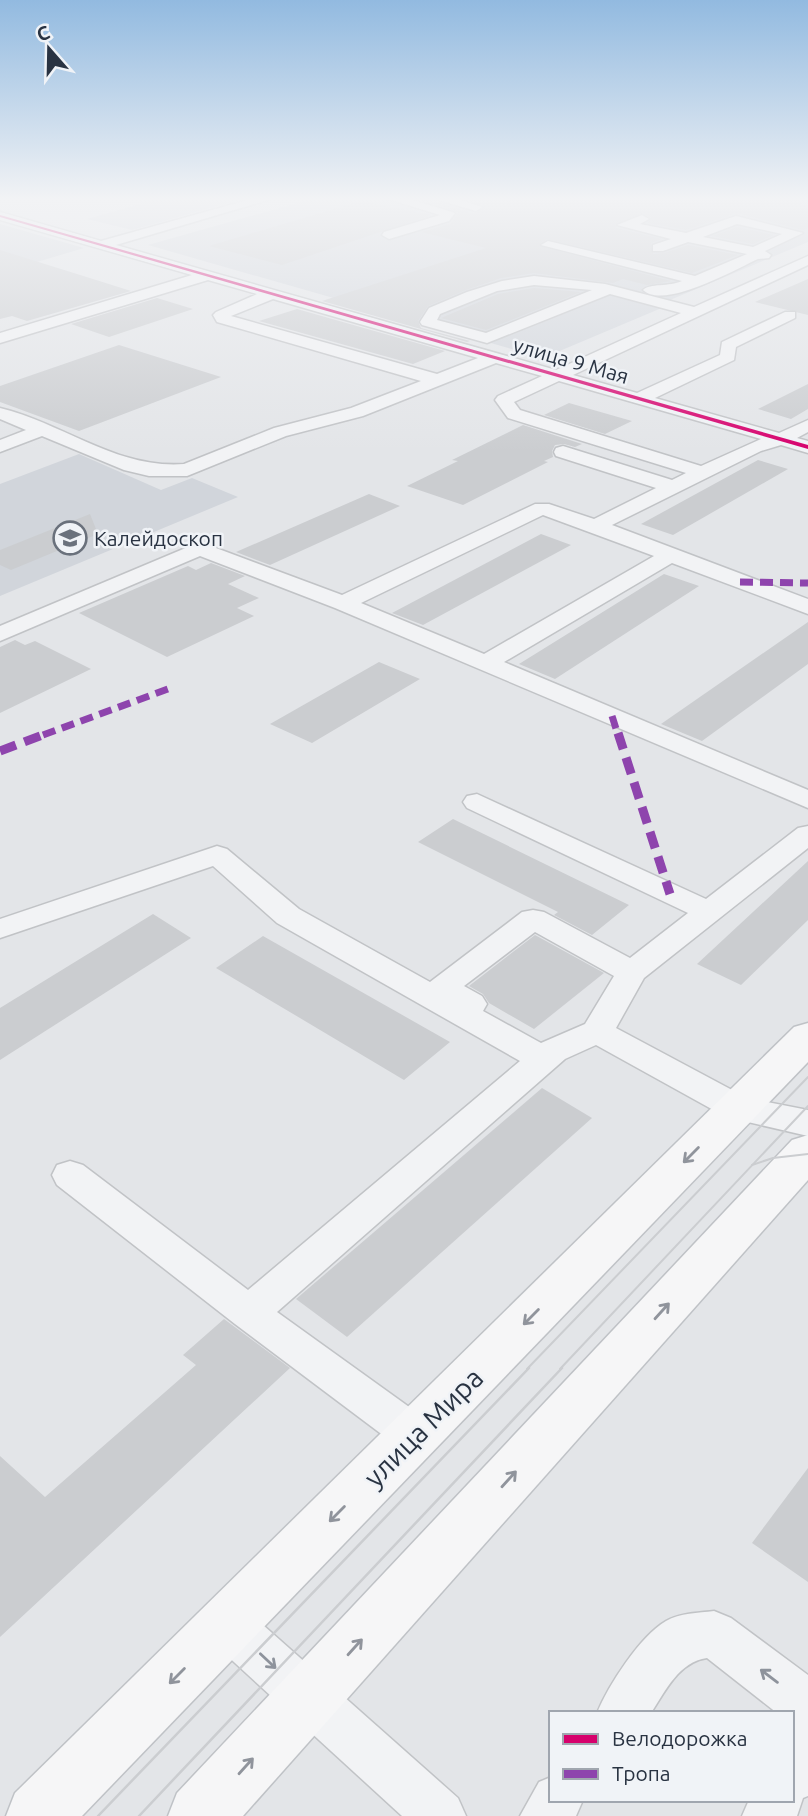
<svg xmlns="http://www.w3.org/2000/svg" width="808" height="1816" viewBox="0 0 808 1816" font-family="Ubuntu,sans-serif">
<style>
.built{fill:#d1d5db}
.building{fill:#cbcdd0}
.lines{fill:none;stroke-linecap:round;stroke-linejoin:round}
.minor-casing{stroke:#c1c3c6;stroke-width:3}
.major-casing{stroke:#bfc2c6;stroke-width:3}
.minor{fill:#f2f3f5;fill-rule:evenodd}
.major{fill:#f6f6f7;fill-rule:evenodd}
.tram-far1{stroke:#cbcdd0;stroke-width:2}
.tram{stroke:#cbcdd0;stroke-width:2.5}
.quiet-far1{stroke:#8e44ad;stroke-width:7;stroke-dasharray:13 7;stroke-linecap:butt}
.quiet{stroke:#8e44ad;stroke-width:9;stroke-dasharray:17 9;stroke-linecap:butt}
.cycleway-casing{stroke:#f0f3f7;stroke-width:5}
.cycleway{fill:#d6006c;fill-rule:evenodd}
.oneway{stroke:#90949c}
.oneway2{stroke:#8e939c}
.labels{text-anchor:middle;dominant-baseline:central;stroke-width:5;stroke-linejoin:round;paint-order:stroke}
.far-street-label{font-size:21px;fill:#293342;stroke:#f0f3f7}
.far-poi-label{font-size:21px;fill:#293342;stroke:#f0f3f7;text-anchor:start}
.near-street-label{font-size:28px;fill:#293342;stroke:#f0f3f7}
</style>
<rect width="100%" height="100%" fill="#e3e5e8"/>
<!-- built -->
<g class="built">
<polygon points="141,198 246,198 132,230 87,219 140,204"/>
<polygon points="315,198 808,198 808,242 670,300 658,297 648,302 664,307 543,358 148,245"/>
<polygon points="0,224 84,248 0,273"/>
<polygon points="79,454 161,490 192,478 238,497 0,596 0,484"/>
</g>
<!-- building -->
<g class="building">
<polygon points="423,198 475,214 484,206 462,198 794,198 808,208 808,228 803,230 737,213 686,230 648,223 651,218 643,213 615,224 616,228 662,239 651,243 653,254 664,253 688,245 738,255 692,273 547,239 539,246 671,281 647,285 623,279 613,283 534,273 501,278 466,290 428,306 418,321 421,328 470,341 467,342 322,301 486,248 421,232 450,224 458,212 423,200"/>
<polygon points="361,201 431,215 282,265 209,246"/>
<polygon points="737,227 774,235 753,244 712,236"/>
<polygon points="0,250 93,279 131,291 27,321 12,316 0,319"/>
<polygon points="808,279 808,315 755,302"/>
<polygon points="534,288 581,292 486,330 441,318 498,294"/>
<polygon points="157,298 193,309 109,337 71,324"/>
<polygon points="297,309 445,351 413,364 259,321"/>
<polygon points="119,345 221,377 79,431 0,402 0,386"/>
<polygon points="808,384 808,409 791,419 758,409"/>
<polygon points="569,403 632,421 605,434 544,415"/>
<polygon points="523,425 582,444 575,447 564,444 555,445 552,451 553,457 544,461 548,462 463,505 407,486 458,461 452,460"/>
<polygon points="758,460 788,469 673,535 641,524"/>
<polygon points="369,494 400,506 270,565 236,552"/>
<polygon points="90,514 98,534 11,570 0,565 0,550"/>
<polygon points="541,534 571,545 423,625 392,613"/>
<polygon points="211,563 245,576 228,584 259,598 237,608 254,616 167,657 79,613 188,566 196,570"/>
<polygon points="664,574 699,586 555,679 519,664"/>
<polygon points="808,622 808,664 702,741 661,724"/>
<polygon points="15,640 25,645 35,641 91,669 0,713 0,647"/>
<polygon points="379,662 420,679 312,743 270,724"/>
<polygon points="453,819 629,905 592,935 554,915 558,912 418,842"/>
<polygon points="808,861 808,920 741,985 697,964"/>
<polygon points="153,914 191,938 0,1060 0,1008"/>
<polygon points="535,935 604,973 534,1029 489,1003 483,994 469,986"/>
<polygon points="263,936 450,1042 404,1080 216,968"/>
<polygon points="542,1088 592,1118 347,1337 296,1299"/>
<polygon points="224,1319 290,1368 0,1637 0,1456 45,1497 196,1365 183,1355"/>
<polygon points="808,1468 808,1582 752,1543"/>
</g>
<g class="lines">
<defs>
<g id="minor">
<path d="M255,198H275L116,245L556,370L681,313L610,294L487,343L422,325L420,322L429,308L467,292L502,281L534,276L605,284L694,307L808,256V265L573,375L637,393L720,355L722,342L785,312H795V318L736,347L734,360L655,398L779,433L808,420V432L797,438L808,441V453L781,445L761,451L612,525L808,599V614L672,563L504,662L808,790V808L335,608L200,556L0,641V626L200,542L342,595L535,504H549L594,519L656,488L556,456L554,452L556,448L563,446L672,480L686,473L508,418L495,400L498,396L542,376L496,363L363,416L286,436L187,476H149L124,470L42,436L0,452V440L26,430L0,419V408C63,423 116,469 184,464L274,428L351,408L421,381L217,322L213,315L216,312L257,294L208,280L0,343V333L192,275L0,220V212L101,241ZM534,285L592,290L486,333L437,320L440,314L497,291ZM273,299L478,358L437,374L231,316ZM559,381L761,439L701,466L520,410L514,402ZM543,515L654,556L484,654L361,603Z"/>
<polygon points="385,198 406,198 455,213 449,221 389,239 382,235 384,232 440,215"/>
<polygon points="432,198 454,198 482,207 476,211"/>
<path d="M642,215L649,219L640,224L686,233L736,216L803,233L765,251L771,255L769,258L758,259C734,270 664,310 643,290C650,283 669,287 682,281L541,245L548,241L695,276L747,254L688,242L663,251H653V245L671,239L617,225ZM737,224L782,234L753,247L703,237Z"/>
<path d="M477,794L706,899L798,828L808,826V848L644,978L616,1028L747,1098L808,1110V1136L726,1117L596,1045L565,1059L277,1312L430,1422L436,1435L430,1448L415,1454L400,1448L235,1324L57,1185L52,1175L57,1165L70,1161L83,1165L248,1290L520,1061L277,923L213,866L0,938V919L217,846L227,849L299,909L430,982L522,912L533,910L544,912L630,958L688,913L467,808L463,802L467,796ZM535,932L614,976L585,1024L541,1043L483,1011L487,1004L482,996L464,986Z"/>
<polygon points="228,1602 245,1609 458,1798 466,1816 402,1816 211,1641 205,1625 211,1609"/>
<path d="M714,1611L731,1618L808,1675V1796L803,1798L797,1816H742L749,1800H792V1713H777L707,1658C679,1662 666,1690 651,1713H597C608,1686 640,1636 666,1621C680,1613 698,1613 714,1611Z"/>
<polygon points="551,1777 551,1800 583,1800 576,1816 520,1816 539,1782"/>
</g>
<g id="major">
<polygon points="808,1023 808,1062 82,1816 6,1816 15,1793 794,1027"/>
<polygon points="808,1135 808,1180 243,1816 168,1816 177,1793 792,1140"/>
</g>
</defs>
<!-- minor casing -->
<use href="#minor" class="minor-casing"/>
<!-- major casing -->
<use href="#major" class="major-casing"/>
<!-- minor -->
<use href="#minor" class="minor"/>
<!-- major -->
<use href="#major" class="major"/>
<!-- tram-far1 -->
<g class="tram-far1">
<polyline points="752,1165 773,1158 808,1154"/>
<polyline points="527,1369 808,1077"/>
<polyline points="560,1369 808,1106"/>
</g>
<!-- tram -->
<g class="tram">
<polyline points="98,1816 529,1368"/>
<polyline points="139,1816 562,1368"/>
</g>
<!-- quiet-far1 -->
<g class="quiet-far1">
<polyline points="740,582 808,583"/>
<polyline points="612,716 618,735"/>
<polyline points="43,735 168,689"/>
</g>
<!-- quiet -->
<g class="quiet">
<polyline points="618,733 670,894"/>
<polyline points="0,751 48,733"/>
</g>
<defs>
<polygon id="cycleway" points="0,215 808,445 808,449 0,217"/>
</defs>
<!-- cycleway casing -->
<use href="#cycleway" class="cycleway-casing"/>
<!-- cycleway -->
<use href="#cycleway" class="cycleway"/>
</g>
<!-- one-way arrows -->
<defs><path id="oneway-shaft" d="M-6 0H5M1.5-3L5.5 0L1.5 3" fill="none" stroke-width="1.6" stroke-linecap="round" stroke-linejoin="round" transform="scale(1.75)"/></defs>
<g class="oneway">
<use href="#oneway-shaft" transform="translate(691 1155) rotate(135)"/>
<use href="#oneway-shaft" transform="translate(662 1311) rotate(-48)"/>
<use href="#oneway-shaft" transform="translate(531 1317) rotate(135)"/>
<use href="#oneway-shaft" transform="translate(509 1479) rotate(-48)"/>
<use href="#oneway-shaft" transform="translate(337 1514) rotate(135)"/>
<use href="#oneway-shaft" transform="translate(355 1647) rotate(-48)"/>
<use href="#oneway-shaft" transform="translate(177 1676) rotate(135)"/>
<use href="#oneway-shaft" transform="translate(246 1766) rotate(-48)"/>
</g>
<g class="oneway2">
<use href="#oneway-shaft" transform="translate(268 1661) rotate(43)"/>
<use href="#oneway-shaft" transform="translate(769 1676) rotate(-143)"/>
</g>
<!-- sky -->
<linearGradient id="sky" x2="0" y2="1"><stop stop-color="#92bae0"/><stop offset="0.44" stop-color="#f2f3f5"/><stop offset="1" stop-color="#f2f3f5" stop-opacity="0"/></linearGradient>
<rect width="808" height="452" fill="url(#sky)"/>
<!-- icons -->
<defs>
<symbol id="school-ring" viewBox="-11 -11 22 22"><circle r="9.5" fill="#f0f3f7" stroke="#6a717c" stroke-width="1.5"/><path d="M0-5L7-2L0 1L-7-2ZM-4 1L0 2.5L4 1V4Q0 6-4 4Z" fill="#6a717c"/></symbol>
</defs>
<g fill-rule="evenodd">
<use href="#school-ring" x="51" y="519" width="38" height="38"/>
</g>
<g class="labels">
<!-- far-street labels -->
<g class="far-street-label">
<text transform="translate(571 360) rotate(16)">улица 9 Мая</text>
</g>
<!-- far-poi labels -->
<g class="far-poi-label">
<text x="94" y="538">Калейдоскоп</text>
</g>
<!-- near-street labels -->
<g class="near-street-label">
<text transform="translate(423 1427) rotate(-45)">улица Мира</text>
</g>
</g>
<!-- legend -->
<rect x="549" y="1711" width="245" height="91" fill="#f0f3f7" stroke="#a0a6af" stroke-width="2"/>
<rect x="563" y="1734" width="35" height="10" fill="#d6006c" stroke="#a0a6af" stroke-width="2"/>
<text x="612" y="1746" font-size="21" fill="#293342">Велодорожка</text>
<rect x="563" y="1769" width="35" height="10" fill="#8e44ad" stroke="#a0a6af" stroke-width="2"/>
<text x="612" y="1781" font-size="21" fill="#293342">Тропа</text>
<!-- north arrow -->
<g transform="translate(49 49) rotate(340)" stroke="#f0f3f7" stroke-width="5" paint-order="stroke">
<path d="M0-5L12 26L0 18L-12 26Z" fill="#293342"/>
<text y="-10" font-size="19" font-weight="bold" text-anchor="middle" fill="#293342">С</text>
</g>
</svg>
